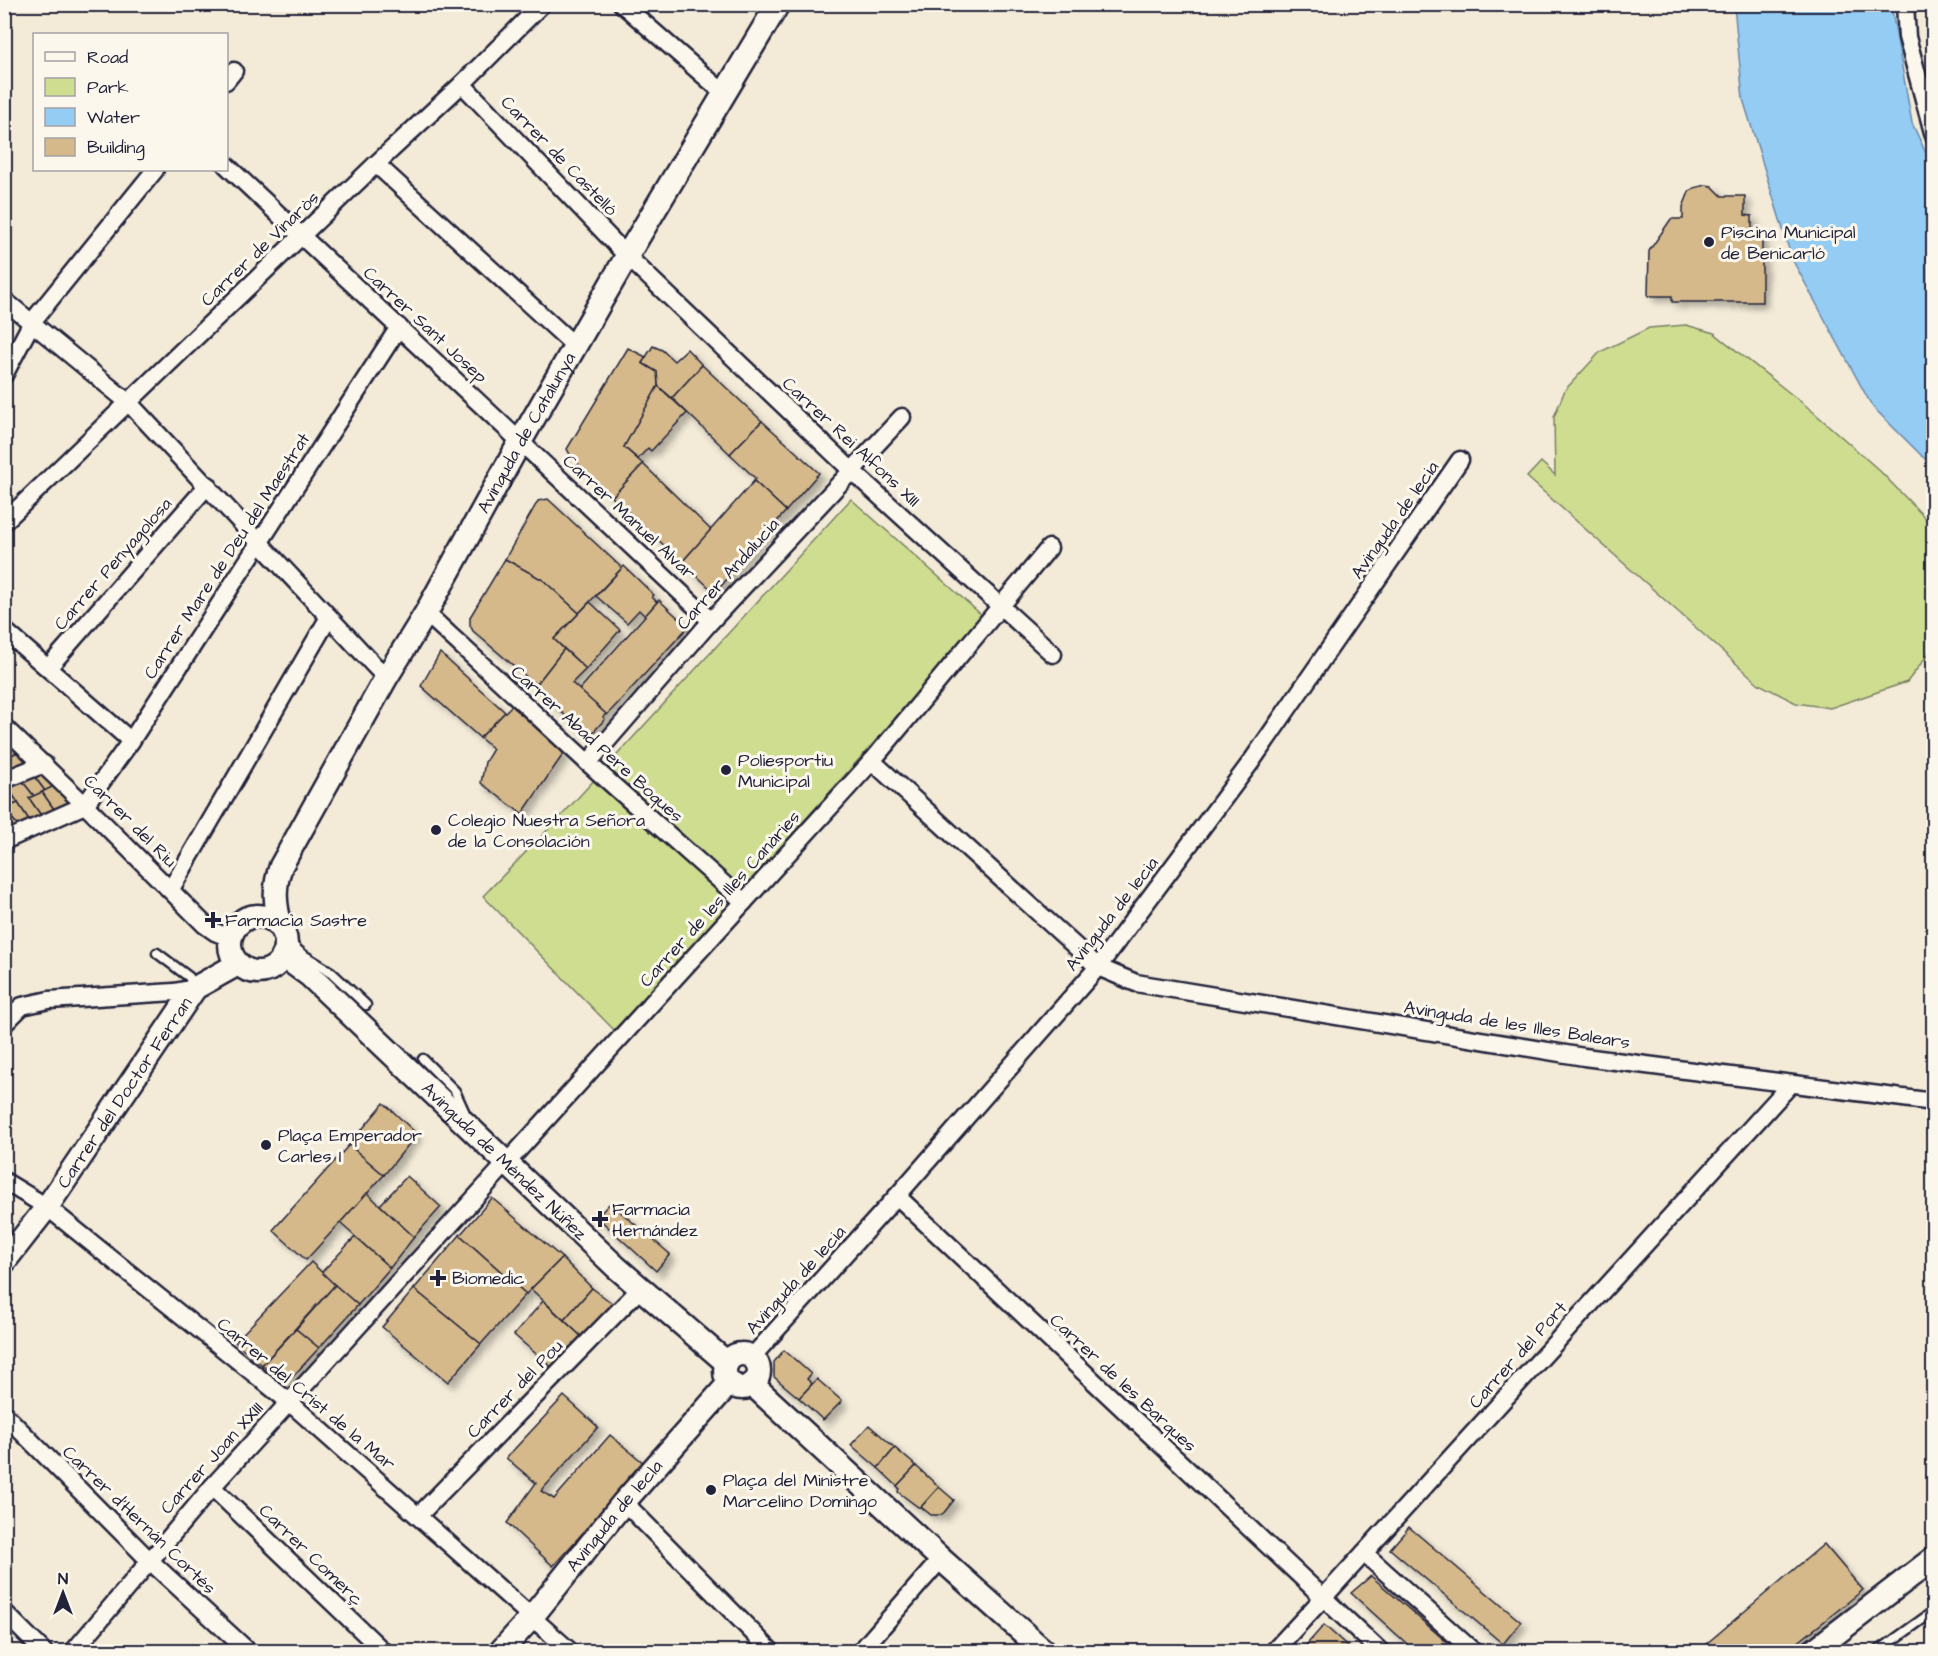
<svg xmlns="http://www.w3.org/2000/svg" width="1938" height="1656" viewBox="0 0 1938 1656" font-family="'Architects Daughter',sans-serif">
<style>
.green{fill:#cfdd90;stroke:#788066;stroke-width:1.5}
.water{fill:#95ccf4;stroke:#6788aa;stroke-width:1.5}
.building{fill:#d5b98a;stroke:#22223b;stroke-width:1.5;filter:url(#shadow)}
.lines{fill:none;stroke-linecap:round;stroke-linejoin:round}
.lane-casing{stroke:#22223b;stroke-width:13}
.street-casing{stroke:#22223b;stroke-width:21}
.secondary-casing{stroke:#22223b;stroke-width:27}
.lane{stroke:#fbf7ec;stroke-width:8}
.street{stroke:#fbf7ec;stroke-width:16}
.secondary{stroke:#fbf7ec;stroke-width:22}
.poi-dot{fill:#22223b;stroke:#fbf7ec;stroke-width:2}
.labels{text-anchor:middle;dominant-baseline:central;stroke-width:6;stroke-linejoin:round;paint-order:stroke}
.street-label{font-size:18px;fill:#22223b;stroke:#fbf7ec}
.poi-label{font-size:18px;fill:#22223b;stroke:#fbf7ec;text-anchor:start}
</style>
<defs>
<filter id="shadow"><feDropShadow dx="5.5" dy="5.5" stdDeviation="3" flood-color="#0004"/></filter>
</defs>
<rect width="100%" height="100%" fill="#f3ebd8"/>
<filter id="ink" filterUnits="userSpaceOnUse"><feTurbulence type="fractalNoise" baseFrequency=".0167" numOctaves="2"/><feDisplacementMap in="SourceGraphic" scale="12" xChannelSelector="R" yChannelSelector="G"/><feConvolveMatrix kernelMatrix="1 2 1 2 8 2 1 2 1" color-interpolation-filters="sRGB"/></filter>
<g filter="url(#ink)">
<!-- green -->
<g class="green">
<polygon points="1686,325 1714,333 1810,409 1880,471 1933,526 1933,648 1907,682 1830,708 1796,703 1759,684 1527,477 1541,462 1555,475 1554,417 1565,390 1600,352 1649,328"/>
<polygon points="851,499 985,618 696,942 614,1030 483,896 564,813"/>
</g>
<!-- water -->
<polygon class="water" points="1734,5 1891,5 1912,123 1933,168 1933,467 1872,406 1792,259 1743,99"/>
<!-- building -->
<g class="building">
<polygon points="1706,185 1712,186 1722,196 1745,196 1745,215 1752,216 1752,231 1762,232 1762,302 1672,302 1672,296 1648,296 1649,251 1671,219 1683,219 1683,207 1689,192 1694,188"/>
<polygon points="653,346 662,350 674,361 687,349 702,365 672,398 658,386 657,372 642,363"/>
<polygon points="628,348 646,357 642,363 657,372 658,386 624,447 643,464 612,497 572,458 567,449"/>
<polygon points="702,365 762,421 730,454 672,398"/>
<polygon points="658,386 687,413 651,451 648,448 638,459 624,447"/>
<polygon points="762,421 819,473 786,511 754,481 756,479 730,454"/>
<polygon points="643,464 711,530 682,562 612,497"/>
<polygon points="754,481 786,511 715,593 682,562"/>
<polygon points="548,499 622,568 579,613 543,580 505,559 538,501"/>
<polygon points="505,559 543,580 579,613 554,639 564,649 536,685 473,631 470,625 470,617"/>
<polygon points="624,566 654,595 652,597 657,602 645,616 639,610 627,623 596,596"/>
<polygon points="659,600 688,627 607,715 579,690"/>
<polygon points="590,602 620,630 586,669 554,639"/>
<polygon points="564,649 586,669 572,683 606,714 603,717 605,719 589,737 536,689 536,685"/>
<polygon points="440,653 505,712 480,738 421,686"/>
<polygon points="512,705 564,753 522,814 481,783 485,762 493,749 480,738"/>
<polygon points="9,741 20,751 5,758 4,743"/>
<polygon points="20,751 31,760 13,768 5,758"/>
<polygon points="39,768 56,785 45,791 31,772"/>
<polygon points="31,772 45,791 34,796 19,777"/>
<polygon points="19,777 34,796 29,798 43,818 31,823 5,783"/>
<polygon points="5,783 18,803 6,808 4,806"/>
<polygon points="56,785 75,804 56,812 42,792"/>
<polygon points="42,792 56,812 43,818 29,798"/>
<polygon points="18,803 31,823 20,828 4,809"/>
<polygon points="4,809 20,828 4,835"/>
<polygon points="384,1103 417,1134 384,1175 349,1145"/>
<polygon points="349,1145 384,1175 306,1260 273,1230"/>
<polygon points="407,1176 441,1207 414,1237 380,1205"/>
<polygon points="367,1193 414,1237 390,1268 340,1223"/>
<polygon points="492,1198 562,1258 526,1294 460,1235"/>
<polygon points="610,1203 670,1254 656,1271 597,1217"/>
<polygon points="460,1235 526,1294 481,1344 414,1289"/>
<polygon points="355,1237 390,1268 358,1305 321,1273"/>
<polygon points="562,1258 592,1288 564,1320 531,1289"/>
<polygon points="311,1262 335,1285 262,1365 235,1342"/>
<polygon points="335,1285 358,1305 319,1348 296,1329"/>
<polygon points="592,1288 616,1306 584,1339 564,1320"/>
<polygon points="414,1289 481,1344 448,1382 382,1327"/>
<polygon points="543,1301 584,1339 555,1370 514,1335"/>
<polygon points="296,1329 319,1348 285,1385 262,1365"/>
<polygon points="784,1350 811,1374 807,1379 812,1384 799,1398 774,1377 774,1362"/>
<polygon points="817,1379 842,1401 823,1420 799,1398"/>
<polygon points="564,1396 598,1427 541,1491 554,1499 610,1435 645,1464 553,1566 507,1523 536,1483 506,1458"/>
<polygon points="869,1425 895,1448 878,1468 851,1445"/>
<polygon points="895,1448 916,1466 897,1486 878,1468"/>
<polygon points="916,1466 939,1487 921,1507 918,1507 898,1492 899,1488 897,1486"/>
<polygon points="939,1487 954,1500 942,1515 931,1515 921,1507"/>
<polygon points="1409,1527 1521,1622 1503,1644 1390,1549"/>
<polygon points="1824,1544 1863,1590 1786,1652 1701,1652 1699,1650"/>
<polygon points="1371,1576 1458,1652 1416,1652 1351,1593"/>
<polygon points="1324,1625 1354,1652 1300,1652"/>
</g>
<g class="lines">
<defs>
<g id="lane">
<polyline points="286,939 302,954 331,972 366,1005"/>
<polyline points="157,953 189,977 195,988"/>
<polyline points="423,1059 455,1091 465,1113"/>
<polyline points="1877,1652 1934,1611"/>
</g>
<g id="street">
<polyline points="622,4 725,94"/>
<polyline points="1905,4 1907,37 1934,136"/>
<polyline points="226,81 234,71"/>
<polyline points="462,84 627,256 851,470 1053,654"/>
<polyline points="376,164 575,346"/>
<polyline points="226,165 711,621"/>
<polyline points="4,300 129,403 386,678"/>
<polyline points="4,375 32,322 155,170"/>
<polyline points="4,522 376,164 462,84 542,4"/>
<polyline points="426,613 588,763 744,902"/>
<polyline points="4,630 131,741"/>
<polyline points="48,668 208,485"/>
<polyline points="4,727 85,805 205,925 215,932 230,938"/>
<polyline points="872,761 1098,967 1136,983 1584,1057 1934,1102"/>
<polyline points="588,763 711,621 902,417"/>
<polyline points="4,780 44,764"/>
<polyline points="4,841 85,805 131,741 399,327"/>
<polyline points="171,889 329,617"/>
<polyline points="4,1024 22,1006 49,1000 174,992 195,988"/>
<polyline points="4,1181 47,1207 288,1401 571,1652"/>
<polyline points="897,1196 1381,1652"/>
<polyline points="752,1357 897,1196 1098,967 1251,762 1460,460"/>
<polyline points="4,1414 149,1560 249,1652"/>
<polyline points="212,1487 384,1652"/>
<polyline points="624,1502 772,1652"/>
<polyline points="418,1516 640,1289"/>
<polyline points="1364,1553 1474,1652"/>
<polyline points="4,1612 44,1652"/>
<polyline points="73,1652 212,1487 872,761 1049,548"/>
<polyline points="860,1652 941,1559"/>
<polyline points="1273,1652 1323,1598 1791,1084"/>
</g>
<g id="secondary">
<circle cx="258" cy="944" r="28"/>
<path id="s1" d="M281,927C275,905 273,888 281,866L386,678L426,613L520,442L627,256L778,4"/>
<path id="s2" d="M283,956L309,975L616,1267L727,1363"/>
<path id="s3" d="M4,1262L47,1207L195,988L238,964"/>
<circle cx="742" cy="1371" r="17"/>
<polyline points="752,1384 941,1559 1045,1652"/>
<path id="s4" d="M500,1652L531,1618L624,1502L724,1389L734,1385"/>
<polyline points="1812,1652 1934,1558"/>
</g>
</defs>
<!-- lane casing -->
<use href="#lane" class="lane-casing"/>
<!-- street casing -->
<use href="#street" class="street-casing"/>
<!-- secondary casing -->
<use href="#secondary" class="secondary-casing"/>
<!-- lane -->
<use href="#lane" class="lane"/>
<!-- street -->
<use href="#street" class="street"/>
<!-- secondary -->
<use href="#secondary" class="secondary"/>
</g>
</g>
<!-- markers -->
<g class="poi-dot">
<circle cx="1709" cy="242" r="6"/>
<circle cx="726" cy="770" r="6"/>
<circle cx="436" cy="830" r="6"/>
<path d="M210 911h6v6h6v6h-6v6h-6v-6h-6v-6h6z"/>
<circle cx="266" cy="1145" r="6"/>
<path d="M597 1210h6v6h6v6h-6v6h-6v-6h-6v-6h6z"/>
<path d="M435 1269h6v6h6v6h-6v6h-6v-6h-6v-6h6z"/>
<circle cx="711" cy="1490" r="6"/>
</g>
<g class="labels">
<!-- street labels -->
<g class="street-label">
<text transform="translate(559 156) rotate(46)">Carrer de Castelló</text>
<text transform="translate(260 249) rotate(-44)">Carrer de Vinaròs</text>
<text transform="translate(425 325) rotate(43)">Carrer Sant Josep</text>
<text stroke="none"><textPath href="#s1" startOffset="560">Avinguda de Catalunya</textPath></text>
<text transform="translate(851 442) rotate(43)">Carrer Rei Alfons XIII</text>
<text transform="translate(629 517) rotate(43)">Carrer Manuel Alvar</text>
<text transform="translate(1395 520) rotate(-55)">Avinguda de lecia</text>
<text transform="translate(227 556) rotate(-57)">Carrer Mare de Deu del Maestrat</text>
<text transform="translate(113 564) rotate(-49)">Carrer Penyagolosa</text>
<text transform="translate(728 574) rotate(-48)">Carrer Andalucia</text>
<text transform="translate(597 744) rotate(42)">Carrer Abad Pere Boques</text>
<text transform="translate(130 821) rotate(45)">Carrer del Riu</text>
<text transform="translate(720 899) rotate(-48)">Carrer de les Illes Canàries</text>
<text transform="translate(1112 914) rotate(-52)">Avinguda de lecia</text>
<text transform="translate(1517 1025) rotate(9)">Avinguda de les Illes Balears</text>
<text stroke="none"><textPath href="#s3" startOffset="208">Carrer del Doctor Ferran</textPath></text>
<text stroke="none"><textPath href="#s2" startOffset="302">Avinguda de Méndez Núñez</textPath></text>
<text transform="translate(796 1280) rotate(-48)">Avinguda de lecia</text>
<text transform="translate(1518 1355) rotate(-48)">Carrer del Port</text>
<text transform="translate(1123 1383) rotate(43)">Carrer de les Barques</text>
<text transform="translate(515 1389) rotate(-46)">Carrer del Pou</text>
<text transform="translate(306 1394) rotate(40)">Carrer del Crist de la Mar</text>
<text transform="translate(212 1458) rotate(-48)">Carrer Joan XXIII</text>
<text stroke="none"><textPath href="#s4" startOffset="178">Avinguda de lecla</textPath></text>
<text transform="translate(139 1520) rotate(44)">Carrer d'Hernán Cortés</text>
<text transform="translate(311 1555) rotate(44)">Carrer Comerç</text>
</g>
<!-- poi labels -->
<g class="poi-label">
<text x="1721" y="232">Piscina Municipal<tspan x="1721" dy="21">de Benicarló</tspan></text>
<text x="738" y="760">Poliesportiu<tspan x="738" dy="21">Municipal</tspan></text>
<text x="448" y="820">Colegio Nuestra Señora<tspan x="448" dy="21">de la Consolación</tspan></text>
<text x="225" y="920">Farmacia Sastre</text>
<text x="278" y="1135">Plaça Emperador<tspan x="278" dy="21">Carles I</tspan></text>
<text x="612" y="1209">Farmacia<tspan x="612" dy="21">Hernández</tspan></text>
<text x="452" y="1278">Biomedic</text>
<text x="723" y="1480">Plaça del Ministre<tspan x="723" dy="21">Marcelino Domingo</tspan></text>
</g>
</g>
<!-- margin -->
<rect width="1938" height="1656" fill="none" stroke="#fbf7ec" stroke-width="24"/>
<rect x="12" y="12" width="1914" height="1632" fill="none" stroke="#22223b" stroke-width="2" filter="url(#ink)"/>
<!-- legend -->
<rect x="33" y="33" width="195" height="138" fill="#fbf7ec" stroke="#a4a2a5" stroke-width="1.5"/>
<rect x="45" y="52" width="30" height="9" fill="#fbf7ec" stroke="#a4a2a5" stroke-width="1.5"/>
<text x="87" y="63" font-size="18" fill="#22223b">Road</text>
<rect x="45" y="78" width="30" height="18" fill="#cfdd90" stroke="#a4a2a5" stroke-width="1.5"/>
<text x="87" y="93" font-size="18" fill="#22223b">Park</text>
<rect x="45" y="108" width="30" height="18" fill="#95ccf4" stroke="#a4a2a5" stroke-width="1.5"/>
<text x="87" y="123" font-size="18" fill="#22223b">Water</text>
<rect x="45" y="138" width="30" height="18" fill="#d5b98a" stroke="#a4a2a5" stroke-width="1.5"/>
<text x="87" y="153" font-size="18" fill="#22223b">Building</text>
<!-- north arrow -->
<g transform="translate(63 1593)" stroke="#fbf7ec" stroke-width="4.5" paint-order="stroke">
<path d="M0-4.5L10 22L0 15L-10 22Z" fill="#22223b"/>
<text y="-9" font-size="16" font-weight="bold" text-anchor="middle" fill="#22223b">N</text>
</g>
</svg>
